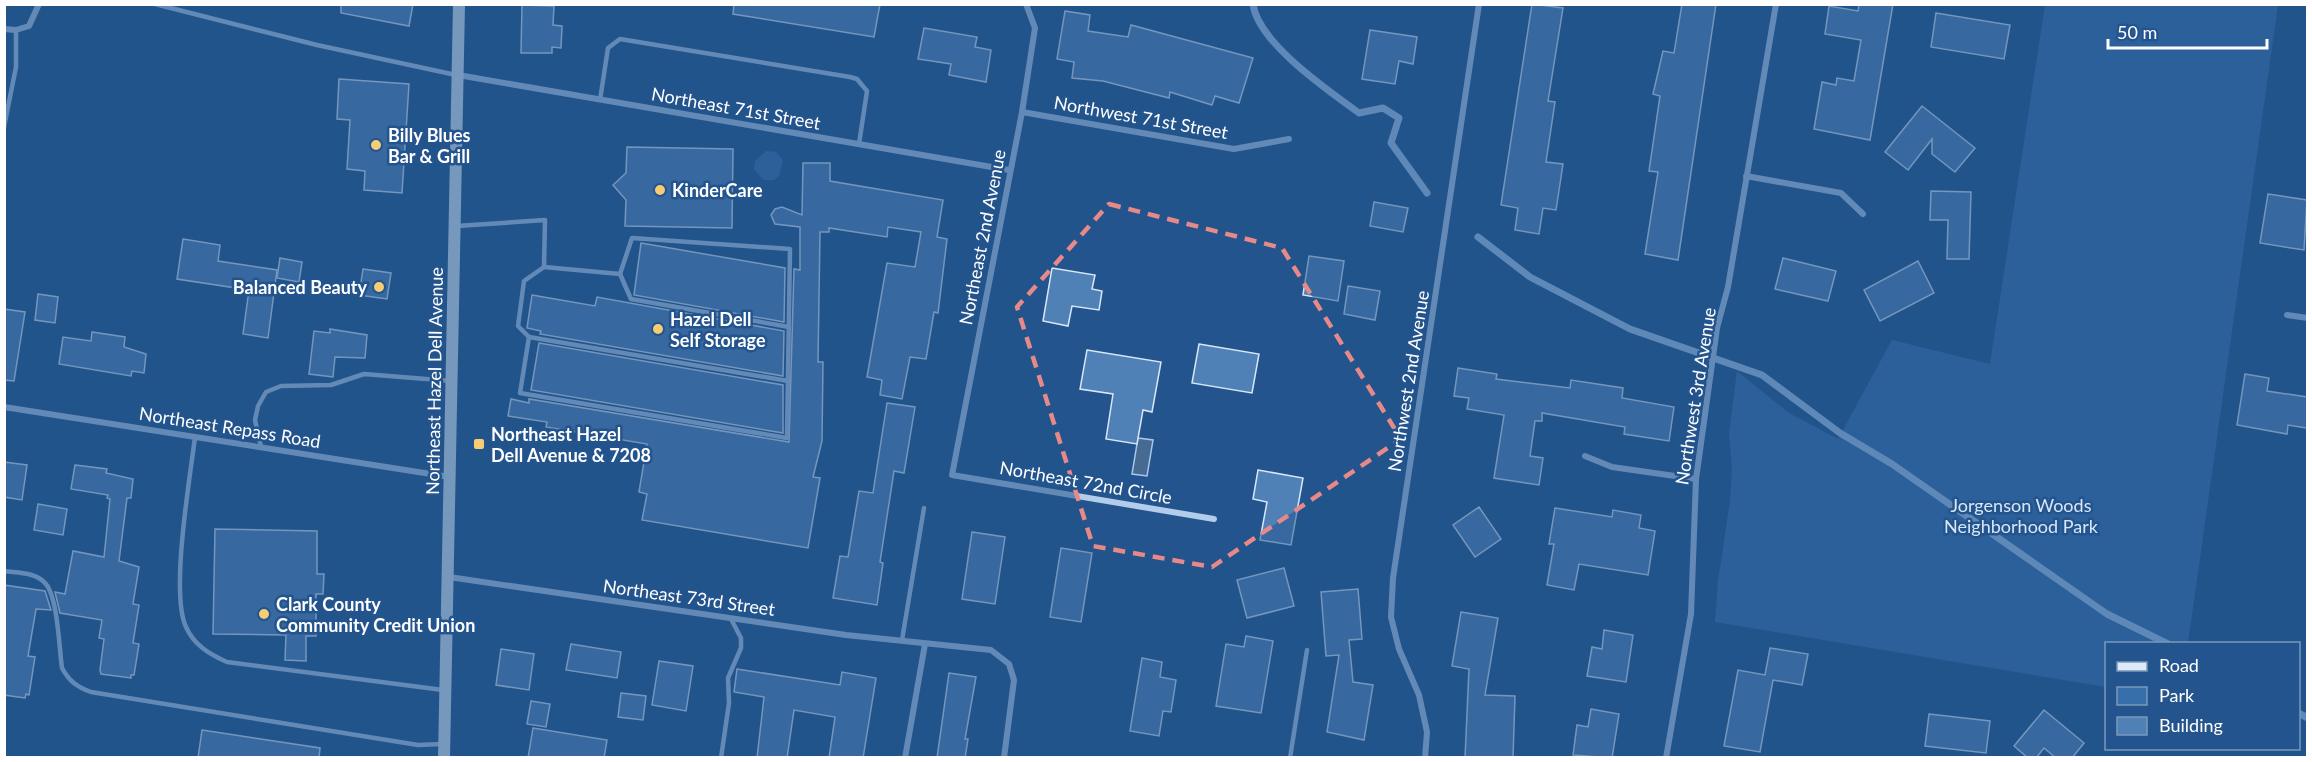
<svg xmlns="http://www.w3.org/2000/svg" width="2312" height="762" viewBox="0 0 2312 762" font-family="Lato,sans-serif">
<style>
.green{fill:#376faa}
.water{fill:#476a92;stroke:#a6c8ec;stroke-width:1.5}
.lines{fill:none;stroke-linecap:round;stroke-linejoin:round}
.stream{stroke:#a6c8ec;stroke-width:7}
.building{fill:#5081b6;stroke:#d7e7f8;stroke-width:1.5}
.lane{stroke:#b2cdeb;stroke-width:4.5}
.street{stroke:#b2cdeb;stroke-width:6}
.secondary{stroke:#ddeaf9;stroke-width:12}
.marked{fill:none;stroke:#e88989;stroke-width:4.5;stroke-dasharray:12 8;stroke-linejoin:round}
.poi-dot{fill:#f6cd75;stroke:#23548d;stroke-width:2}
.labels{text-anchor:middle;dominant-baseline:central;stroke-width:5;stroke-linejoin:round;paint-order:stroke}
.street-label{font-size:18px;fill:#fff;stroke:#23548d}
.poi-label{font-size:18px;font-weight:bold;fill:#fff;stroke:#23548d;text-anchor:start}
.park-label{font-size:18px;fill:#d7e7f8;stroke:#23548d}
</style>
<rect width="100%" height="100%" fill="#23548d"/>
<!-- green -->
<g class="green">
<polygon points="2045,5 2278,5 2188,643 2106,644 2106,687 1715,622 1718,581 1730,501 1732,469 1729,433 1737,371 1789,413 1838,439 1892,340 1990,364"/>
<polygon points="766,151 776,152 783,160 779,176 774,180 763,180 754,169 755,161"/>
</g>
<!-- water -->
<polygon class="water" points="1138,438 1153,440 1147,476 1132,474"/>
<g class="lines">
<!-- stream -->
<g class="stream">
<path d="M1253,4C1258,43 1329,91 1359,113L1383,108L1399,118L1391,143L1427,193"/>
<polyline points="1478,237 1530,277 1630,329 1762,375 1840,433 1892,464 2107,614 2168,644"/>
<polyline points="2298,713 2308,718"/>
</g>
</g>
<!-- building -->
<g class="building">
<polygon points="341,4 413,4 409,26 341,13"/>
<polygon points="734,4 880,4 874,37 733,14"/>
<polygon points="1532,4 1563,8 1548,101 1555,102 1546,162 1563,164 1556,210 1543,208 1539,234 1515,230 1518,208 1501,205"/>
<polygon points="1682,4 1716,4 1678,260 1645,254 1658,172 1649,171 1660,96 1653,94 1663,51 1674,53"/>
<polygon points="1859,4 1893,4 1870,140 1814,129 1822,82 1836,85 1837,78 1854,81 1861,40 1825,34 1829,6 1858,11"/>
<polygon points="522,5 554,6 553,25 562,26 561,48 552,47 552,53 521,53"/>
<polygon points="1065,11 1090,15 1088,31 1128,37 1131,25 1253,58 1239,103 1215,96 1212,105 1170,92 1169,98 1103,81 1072,78 1074,62 1057,59"/>
<polygon points="1936,13 2010,25 2004,59 1931,47"/>
<polygon points="924,28 977,37 975,47 991,50 986,82 949,75 951,64 918,59"/>
<polygon points="1370,30 1417,37 1413,64 1399,61 1395,84 1362,79"/>
<polygon points="339,79 409,84 402,193 364,190 365,171 347,169 350,120 337,119"/>
<polygon points="1922,106 1975,148 1955,172 1932,154 1932,139 1908,170 1885,152"/>
<polygon points="627,147 733,149 732,228 625,226 626,200 613,185 626,173"/>
<polygon points="803,163 830,163 830,181 943,200 937,237 947,239 938,313 934,312 926,359 910,357 902,399 880,395 882,380 867,377 887,263 915,267 921,232 888,227 887,237 829,228 829,232 820,232 818,362 823,362 822,441 813,477 820,478 808,548 642,520 647,494 639,492 647,444 546,427 547,422 508,416 511,399 529,403 529,399 789,442 794,269 800,270 800,227 775,224 771,215 775,209 782,207 802,215"/>
<polygon points="1931,191 1971,192 1969,259 1947,259 1948,220 1930,220"/>
<polygon points="2268,194 2307,200 2304,250 2260,243"/>
<polygon points="1374,202 1408,208 1403,232 1370,226"/>
<polygon points="183,239 220,245 218,261 277,270 268,338 243,334 249,290 177,279"/>
<polygon points="641,243 785,268 784,322 634,295"/>
<polygon points="1309,256 1344,261 1338,301 1303,295"/>
<polygon points="280,258 302,262 299,282 277,278"/>
<polygon points="1783,258 1836,271 1828,301 1775,289"/>
<polygon points="1918,261 1934,293 1880,321 1864,290"/>
<polygon points="1052,268 1095,275 1092,289 1102,291 1099,310 1072,306 1068,326 1043,321"/>
<polygon points="363,269 391,273 387,299 359,295"/>
<polygon points="1348,286 1380,291 1375,320 1344,314"/>
<polygon points="38,294 58,297 55,323 35,320"/>
<polygon points="532,295 595,306 597,297 784,331 783,376 540,334 541,331 527,328"/>
<polygon points="4,309 25,312 14,381 4,380"/>
<polygon points="330,329 367,335 365,358 335,357 333,377 309,374 314,331 330,333"/>
<polygon points="92,332 125,337 124,347 146,354 144,373 132,371 131,376 59,364 63,337 91,341"/>
<polygon points="539,343 783,385 783,433 531,390"/>
<polygon points="1199,344 1259,354 1252,393 1192,383"/>
<polygon points="1087,350 1161,362 1152,412 1143,410 1137,444 1106,439 1113,394 1080,389"/>
<polygon points="1458,368 1497,374 1496,379 1570,388 1571,380 1623,388 1622,398 1674,407 1669,441 1624,434 1625,427 1542,413 1542,421 1535,421 1530,456 1543,458 1539,485 1494,478 1504,415 1467,409 1469,398 1454,396"/>
<polygon points="2245,374 2269,378 2267,391 2307,397 2307,428 2288,425 2287,434 2237,425"/>
<polygon points="887,403 915,407 904,473 894,471 880,562 883,563 877,605 833,598 840,556 848,557 859,491 873,493"/>
<polygon points="4,462 27,465 22,500 4,497"/>
<polygon points="75,465 107,469 106,473 133,479 131,498 127,498 119,561 139,567 133,604 139,605 133,643 139,644 134,675 131,675 131,678 101,674 100,670 104,639 99,638 102,620 60,613 55,592 65,594 73,551 104,557 110,499 107,498 108,495 71,489"/>
<polygon points="1258,470 1303,478 1291,545 1260,540 1267,502 1253,499"/>
<polygon points="38,504 67,509 63,535 34,530"/>
<polygon points="1479,507 1501,539 1475,557 1453,525"/>
<polygon points="1555,508 1612,517 1613,510 1641,515 1639,528 1655,531 1648,575 1579,564 1574,590 1547,585 1554,544 1549,544"/>
<polygon points="215,529 317,531 317,574 324,574 323,594 316,594 316,636 306,636 306,661 285,660 286,635 213,634"/>
<polygon points="972,532 1005,537 995,604 962,599"/>
<polygon points="1061,548 1092,553 1081,622 1050,617"/>
<polygon points="1284,568 1294,606 1247,618 1237,580"/>
<polygon points="4,585 45,591 51,610 36,609 28,656 35,657 29,695 26,694 25,698 4,695"/>
<polygon points="1358,589 1362,639 1349,640 1353,682 1373,685 1364,740 1327,732 1339,655 1326,656 1321,592"/>
<polygon points="1461,612 1498,618 1485,695 1515,696 1513,758 1465,758 1469,669 1452,666"/>
<polygon points="1604,630 1633,635 1626,682 1587,676 1592,647 1602,649"/>
<polygon points="1246,636 1273,641 1261,713 1216,706 1226,644 1244,647"/>
<polygon points="571,644 621,652 617,678 566,670"/>
<polygon points="1770,648 1808,654 1802,685 1773,680 1760,752 1724,746 1738,670 1765,675"/>
<polygon points="501,649 534,654 529,690 496,685"/>
<polygon points="1142,658 1162,662 1160,677 1176,680 1171,712 1163,711 1159,736 1130,731"/>
<polygon points="659,661 693,666 686,711 652,705"/>
<polygon points="737,669 840,685 842,672 876,678 863,758 829,758 835,717 794,710 787,758 757,758 764,697 734,692"/>
<polygon points="949,673 976,677 965,739 968,739 965,758 937,758"/>
<polygon points="621,693 646,696 643,720 618,717"/>
<polygon points="531,701 550,704 546,727 527,724"/>
<polygon points="1591,709 1619,714 1612,758 1573,755 1577,725 1588,727"/>
<polygon points="2044,710 2084,743 2072,758 2056,758 2044,748 2036,758 2028,758 2014,746"/>
<polygon points="1929,714 1990,721 1986,753 1925,746"/>
<polygon points="533,728 607,740 604,758 528,758"/>
<polygon points="202,730 320,748 319,758 198,758"/>
</g>
<g class="lines">
<!-- lane -->
<g class="lane">
<polyline points="155,4 317,45 456,75"/>
<polyline points="600,100 608,48 620,39 850,77 857,79 867,91 859,144"/>
<polyline points="4,127 16,67 16,30"/>
<polyline points="457,226 545,220 544,267 620,274 632,238 790,249 787,438 520,393 529,337 788,381"/>
<polyline points="620,274 631,299 789,327"/>
<polyline points="529,337 518,326 524,281 544,267"/>
<path d="M195,437C190,478 170,593 186,627C194,645 209,654 227,662L443,690"/>
<polyline points="261,447 255,420 258,406 266,392 281,386 331,385 364,374 451,381"/>
<path d="M4,571C17,573 34,572 44,582C58,594 59,648 62,668C69,681 77,687 91,692L418,745L442,744"/>
<polyline points="902,640 924,508"/>
<polyline points="721,758 729,703 728,678 741,648 741,638 731,619"/>
<polyline points="1290,758 1307,650"/>
</g>
<!-- street -->
<g class="street">
<polyline points="1026,4 1035,28 1022,112 952,475 1214,519"/>
<polyline points="4,29 16,30 29,26 39,4"/>
<polyline points="458,75 1009,170"/>
<polyline points="1022,112 1234,149 1289,139"/>
<polyline points="1746,176 1841,193 1863,214"/>
<polyline points="2287,315 2308,318"/>
<polyline points="4,407 450,477"/>
<polyline points="1585,456 1612,467 1696,479"/>
<polyline points="449,577 846,635 991,650 1009,664 1014,680 1004,758"/>
<polyline points="905,758 925,644"/>
<polyline points="1425,758 1427,732 1419,695 1399,649 1391,617 1393,578 1479,4"/>
<polyline points="1666,758 1691,614 1696,479 1717,328 1728,287 1776,4"/>
</g>
<!-- secondary -->
<polyline class="secondary" points="444,758 459,4"/>
</g>
<!-- marked area -->
<path d="M0 0H2312V762H0ZM1109,204L1282,248L1401,439L1212,567L1093,546L1017,307Z" fill="#23548d" fill-opacity=".55" fill-rule="evenodd"/>
<path class="marked" d="M1109,204L1282,248L1401,439L1212,567L1093,546L1017,307Z"/>
<!-- markers -->
<g class="poi-dot">
<circle cx="376" cy="145" r="6"/>
<circle cx="660" cy="190" r="6"/>
<circle cx="379" cy="287" r="6"/>
<circle cx="658" cy="329" r="6"/>
<rect x="473" y="438" width="12" height="12" rx="3"/>
<circle cx="264" cy="614" r="6"/>
</g>
<g class="labels">
<!-- street labels -->
<g class="street-label">
<text transform="translate(736 108) rotate(10)">Northeast 71st Street</text>
<text transform="translate(1141 117) rotate(10)">Northwest 71st Street</text>
<text transform="translate(982 237) rotate(-79)">Northeast 2nd Avenue</text>
<text transform="translate(434 381) rotate(-89)">Northeast Hazel Dell Avenue</text>
<text transform="translate(1408 381) rotate(-81)">Northwest 2nd Avenue</text>
<text transform="translate(1695 396) rotate(-81)">Northwest 3rd Avenue</text>
<text transform="translate(230 427) rotate(9)">Northeast Repass Road</text>
<text transform="translate(1086 482) rotate(10)">Northeast 72nd Circle</text>
<text transform="translate(689 597) rotate(8)">Northeast 73rd Street</text>
</g>
<!-- poi labels -->
<g class="poi-label">
<text x="388" y="135">Billy Blues<tspan x="388" dy="21">Bar &amp; Grill</tspan></text>
<text x="672" y="190">KinderCare</text>
<text x="367" y="287" text-anchor="end">Balanced Beauty</text>
<text x="670" y="319">Hazel Dell<tspan x="670" dy="21">Self Storage</tspan></text>
<text x="491" y="434">Northeast Hazel<tspan x="491" dy="21">Dell Avenue &amp; 7208</tspan></text>
<text x="276" y="604">Clark County<tspan x="276" dy="21">Community Credit Union</tspan></text>
</g>
<!-- park labels -->
<g class="park-label">
<text x="2021" y="505">Jorgenson Woods<tspan x="2021" dy="21">Neighborhood Park</tspan></text>
</g>
</g>
<!-- border -->
<rect width="2312" height="762" fill="none" stroke="#ffffff" stroke-width="12"/>
<!-- legend -->
<rect x="2105" y="642" width="195" height="108" fill="#23548d" stroke="#7b98bb" stroke-width="1.5"/>
<rect x="2117" y="662" width="30" height="9" fill="#ddeaf9" stroke="#7b98bb" stroke-width="1.5"/>
<text x="2159" y="672" font-size="18" fill="#ffffff">Road</text>
<rect x="2117" y="687" width="30" height="18" fill="#376faa" stroke="#7b98bb" stroke-width="1.5"/>
<text x="2159" y="702" font-size="18" fill="#ffffff">Park</text>
<rect x="2117" y="717" width="30" height="18" fill="#5081b6" stroke="#7b98bb" stroke-width="1.5"/>
<text x="2159" y="732" font-size="18" fill="#ffffff">Building</text>
<!-- scale -->
<path d="M2108 39v9h159v-9" fill="none" stroke="#ffffff" stroke-width="3"/>
<text x="2117" y="39" font-size="18" fill="#ffffff" stroke="#23548d" stroke-width="4.5" paint-order="stroke">50 m</text>
</svg>
